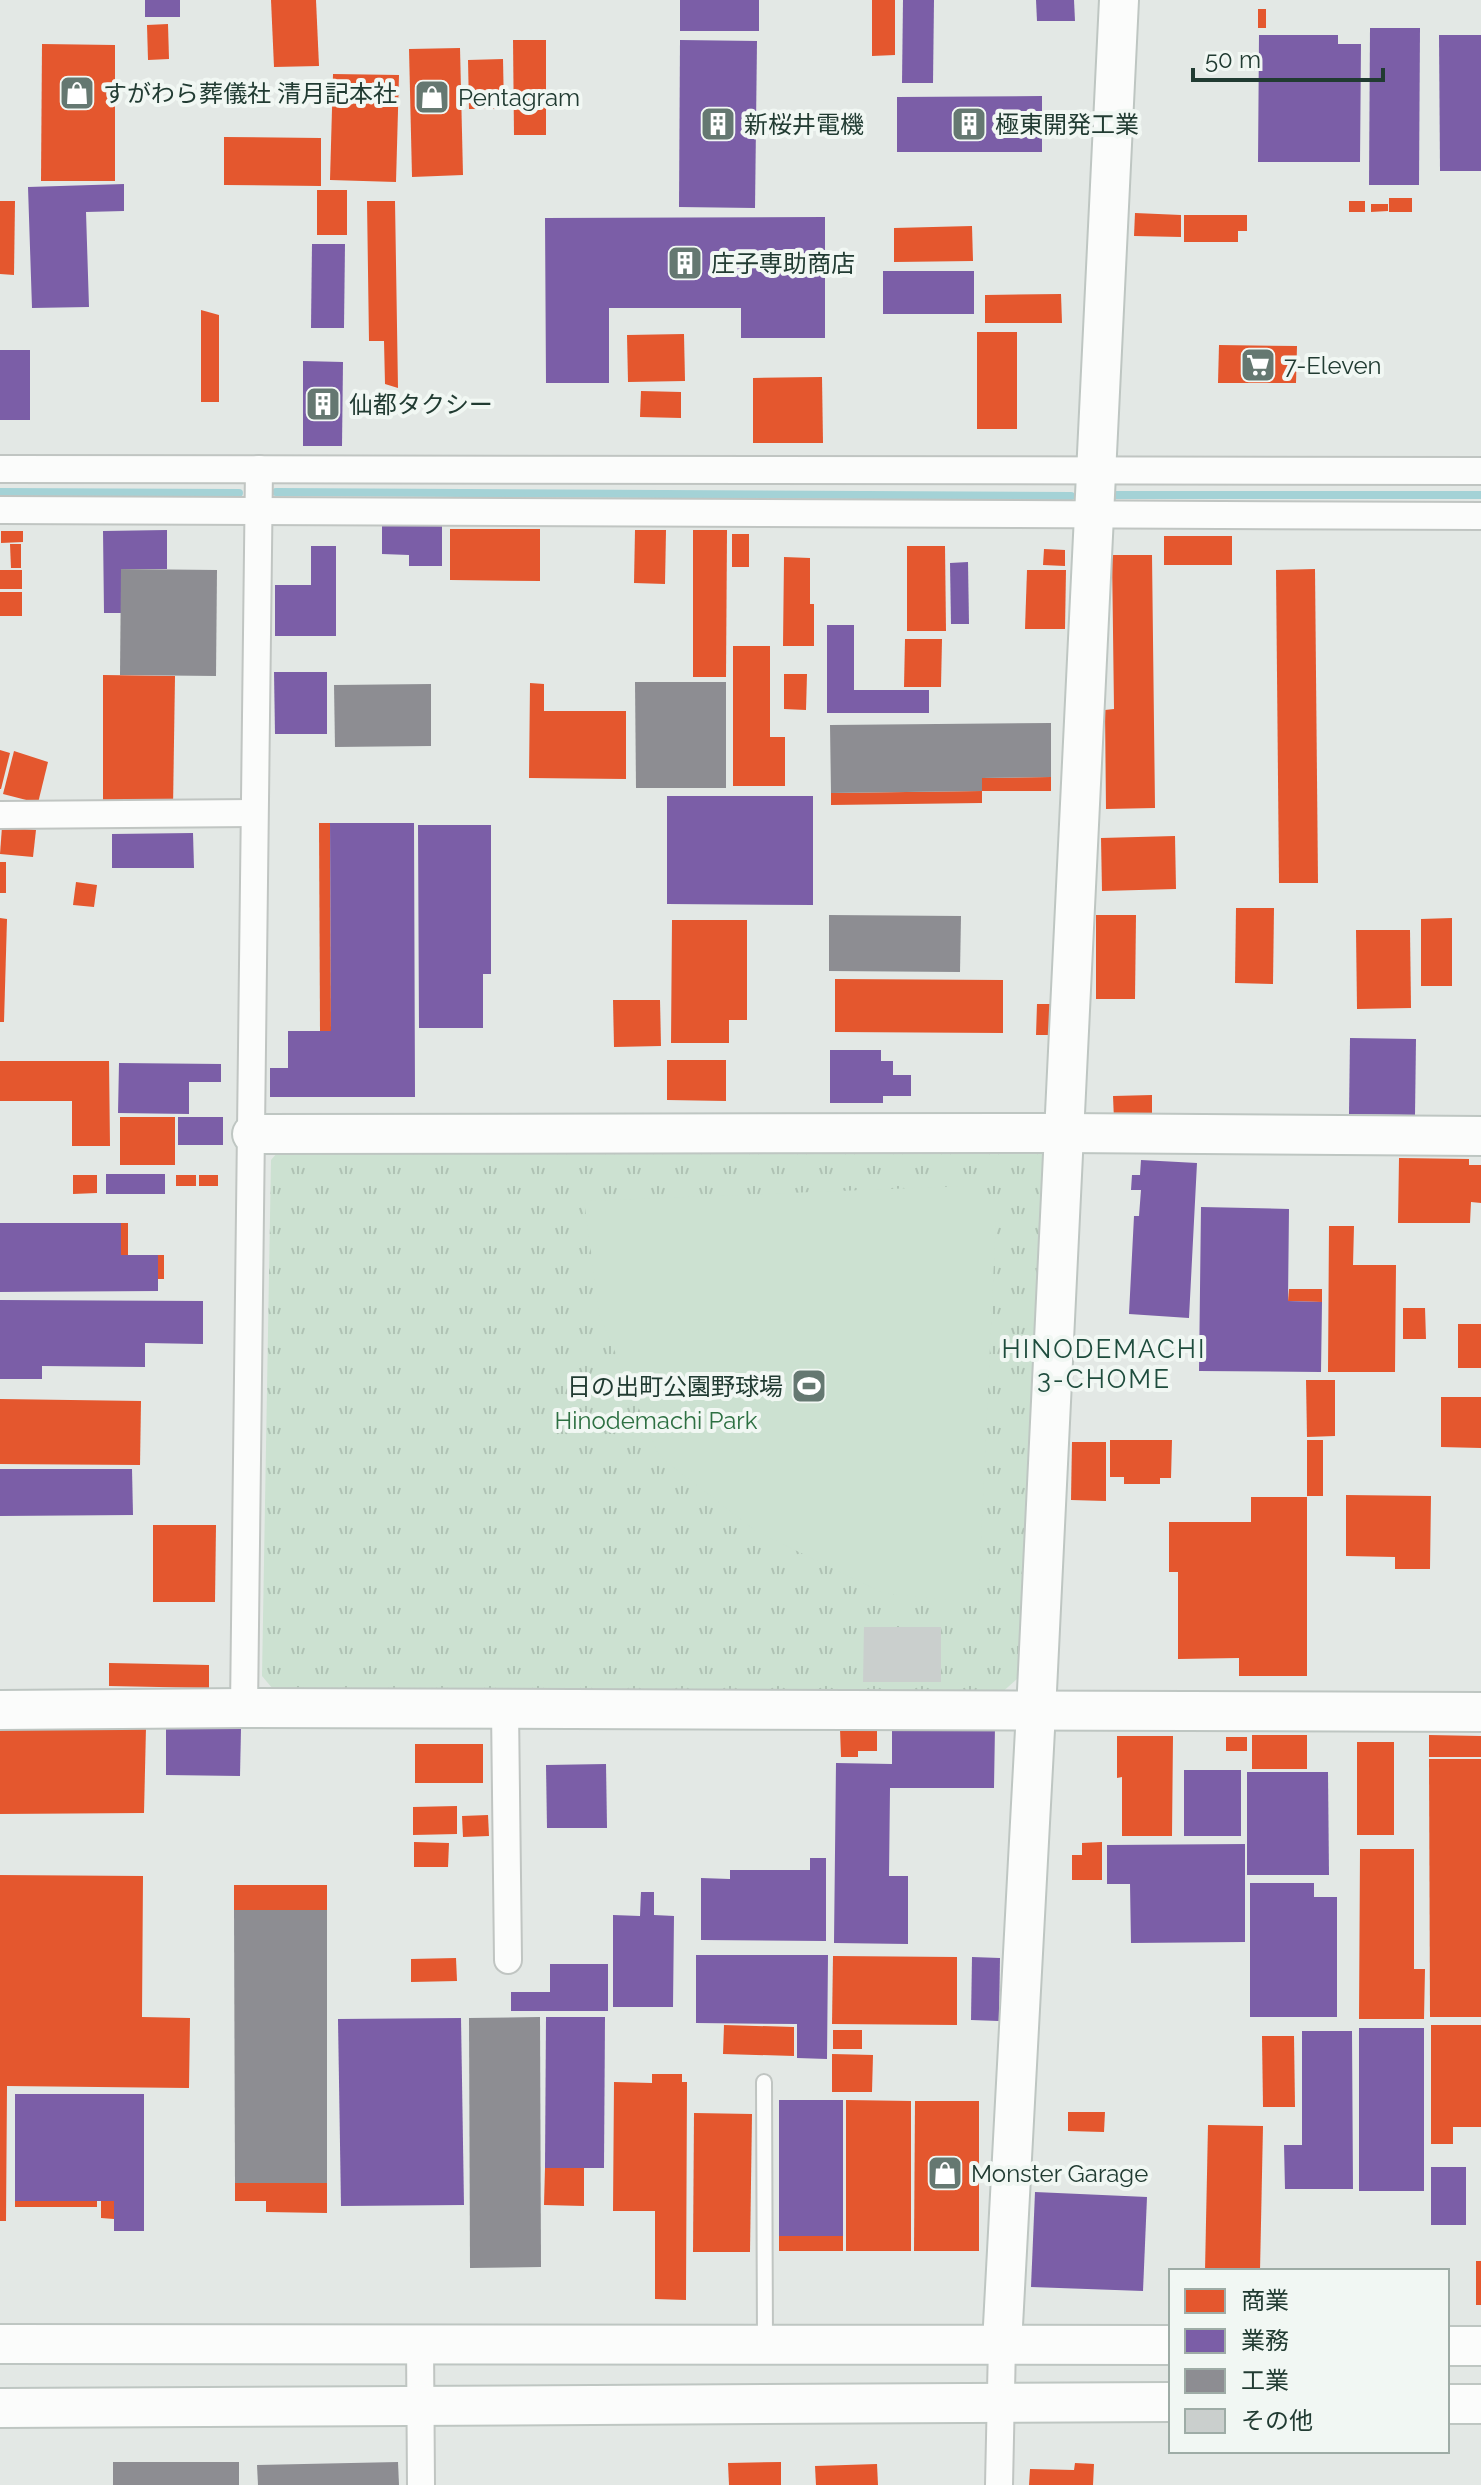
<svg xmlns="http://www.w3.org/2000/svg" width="1481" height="2485" viewBox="0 0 1481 2485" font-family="Raleway,'Noto Sans JP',sans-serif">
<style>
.grass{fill:url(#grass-tufts)}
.garden{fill:#cce1d1}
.shops{fill:#e4572e}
.offices{fill:#7b5ea7}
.industry{fill:#8d8d92}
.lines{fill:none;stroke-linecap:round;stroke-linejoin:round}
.stream{stroke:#a4d2d6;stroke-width:8}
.building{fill:#cacfcd}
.lane-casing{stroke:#c0c5c2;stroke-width:18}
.street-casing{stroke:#c0c5c2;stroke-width:30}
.secondary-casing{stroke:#bec6c2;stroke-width:42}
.lane{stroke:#fbfcfb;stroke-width:14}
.street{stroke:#fbfcfb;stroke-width:26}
.secondary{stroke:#fbfcfb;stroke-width:38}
.labels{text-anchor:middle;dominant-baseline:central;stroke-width:8;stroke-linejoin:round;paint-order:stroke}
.poi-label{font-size:24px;fill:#213b32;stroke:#f1f7f3;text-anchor:start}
.park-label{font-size:24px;fill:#2d7042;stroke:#f1f7f3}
.neighbourhood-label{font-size:26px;letter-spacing:2px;fill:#1e4c3d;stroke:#f1f7f3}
</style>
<defs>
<pattern id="grass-tufts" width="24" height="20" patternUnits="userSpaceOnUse" patternTransform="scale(2)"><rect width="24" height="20" fill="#cce1d1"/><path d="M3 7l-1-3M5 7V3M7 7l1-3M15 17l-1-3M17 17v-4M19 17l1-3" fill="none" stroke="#afc2b4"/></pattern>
</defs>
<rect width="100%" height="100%" fill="#e3e8e5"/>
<!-- grass -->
<polygon class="grass" points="1032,1145 1050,1159 1017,1679 999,1695 278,1695 262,1676 271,1160 283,1146"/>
<!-- garden -->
<polygon class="garden" points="964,1186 996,1218 978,1603 883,1593 756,1531 659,1456 600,1316 584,1201"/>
<!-- shops -->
<g class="shops">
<polygon points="271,0 316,0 319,66 274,67"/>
<polygon points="872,0 895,0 895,55 872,56"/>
<rect x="1258" y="9" width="8" height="19"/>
<polygon points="168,24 169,59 148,60 147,25"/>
<polygon points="513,40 546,40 546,135 514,135"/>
<polygon points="42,44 115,45 115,181 41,181"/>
<polygon points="460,48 463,175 412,177 409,49"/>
<polygon points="503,59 504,109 469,109 468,60"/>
<polygon points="333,74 399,75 396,182 330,180"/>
<polygon points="224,137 321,138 321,186 224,185"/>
<rect x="317" y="190" width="30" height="45"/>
<rect x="1389" y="198" width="23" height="14"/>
<polygon points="0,201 15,201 14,275 0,274"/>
<polygon points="367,201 395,201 398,388 385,384 384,341 369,341"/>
<rect x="1349" y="201" width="16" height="11"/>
<polygon points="1371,204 1388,204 1388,211 1371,212"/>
<polygon points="1135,213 1181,215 1181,237 1134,236"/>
<polygon points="1184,215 1247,215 1247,231 1238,231 1238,242 1184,242"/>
<polygon points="972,226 973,261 894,262 894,228"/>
<polygon points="1061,294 1062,323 985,323 985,295"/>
<polygon points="201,310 219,315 219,402 201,402"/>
<rect x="977" y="332" width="40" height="97"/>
<polygon points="684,334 685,381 628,382 627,335"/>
<polygon points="1219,345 1297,346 1296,383 1218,383"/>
<polygon points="822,377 823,443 753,443 753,378"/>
<polygon points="641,391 681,392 681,418 640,417"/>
<polygon points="450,529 540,529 540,581 450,580"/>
<polygon points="635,530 666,530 665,584 634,583"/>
<polygon points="693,530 727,530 726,677 693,677"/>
<polygon points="1,531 23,531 23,542 1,543"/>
<rect x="732" y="534" width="17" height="33"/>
<rect x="1164" y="536" width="68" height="29"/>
<polygon points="10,544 21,544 21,568 11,568"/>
<polygon points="907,546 945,546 946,631 907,631"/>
<polygon points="1044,549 1065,550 1065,566 1043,565"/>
<polygon points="1112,555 1152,555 1155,808 1106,809 1105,710 1114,709"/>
<polygon points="784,557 810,558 810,604 814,604 814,646 783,646"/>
<polygon points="1315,569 1318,883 1279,883 1276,570"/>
<rect x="0" y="570" width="22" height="19"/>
<polygon points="1027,570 1066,570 1065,629 1025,629"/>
<rect x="0" y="592" width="22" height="24"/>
<polygon points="905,639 942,639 941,687 904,687"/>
<polygon points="733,646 770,646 770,737 785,737 785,786 733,786"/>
<polygon points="784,674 807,674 806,710 784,709"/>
<polygon points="103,675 175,676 173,808 103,807"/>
<polygon points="530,683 544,684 544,711 626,711 626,779 529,778"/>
<polygon points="0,750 10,753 1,789 0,789"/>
<polygon points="14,751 48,762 38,803 3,794"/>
<polygon points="1051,777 1051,791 982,791 982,778"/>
<polygon points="982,791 982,803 831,805 831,793"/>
<polygon points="319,823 330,823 331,1031 320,1031"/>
<polygon points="2,827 36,830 33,857 0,854"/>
<polygon points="1175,836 1176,889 1102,891 1101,838"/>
<rect x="0" y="862" width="6" height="31"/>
<polygon points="76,882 97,885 94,907 73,905"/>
<polygon points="1236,908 1274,908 1273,984 1235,983"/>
<polygon points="1096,915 1136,915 1135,999 1096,999"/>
<polygon points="0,918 7,919 4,1022 0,1022"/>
<polygon points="1452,918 1452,986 1421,986 1421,919"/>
<polygon points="672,920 747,920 747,1020 729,1020 729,1043 671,1043"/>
<polygon points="1356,930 1410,930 1411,1008 1357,1009"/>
<polygon points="835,979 1003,980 1003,1033 835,1032"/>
<polygon points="613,1000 660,1000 661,1046 614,1047"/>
<polygon points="1037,1004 1050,1004 1049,1035 1036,1035"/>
<polygon points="667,1060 726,1060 726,1101 667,1100"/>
<polygon points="0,1061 109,1061 110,1146 72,1146 72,1101 0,1101"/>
<polygon points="1152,1095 1152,1119 1114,1120 1113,1096"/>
<rect x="120" y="1117" width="55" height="48"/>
<polygon points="1399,1158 1469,1159 1469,1165 1481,1165 1481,1203 1471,1202 1470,1223 1398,1223"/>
<polygon points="73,1175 97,1175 97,1193 73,1194"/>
<rect x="176" y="1175" width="20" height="11"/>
<rect x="199" y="1175" width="19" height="11"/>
<rect x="121" y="1223" width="7" height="32"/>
<polygon points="1329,1226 1354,1226 1353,1265 1396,1265 1395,1372 1328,1372"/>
<rect x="158" y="1255" width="6" height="24"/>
<polygon points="1289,1289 1322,1289 1322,1302 1288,1301"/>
<polygon points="1403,1308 1425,1308 1426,1339 1403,1339"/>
<rect x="1458" y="1324" width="23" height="44"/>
<polygon points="1306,1380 1335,1380 1335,1436 1307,1437"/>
<polygon points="1441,1397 1481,1397 1481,1448 1441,1447"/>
<polygon points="0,1399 141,1401 140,1465 0,1464"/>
<polygon points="1110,1440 1172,1440 1171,1478 1160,1478 1160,1484 1124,1484 1124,1477 1110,1477"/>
<rect x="1307" y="1440" width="16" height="56"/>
<polygon points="1072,1442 1106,1442 1106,1501 1071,1500"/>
<polygon points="1346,1495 1431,1496 1430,1569 1395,1569 1395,1557 1346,1556"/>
<polygon points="1251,1497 1307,1497 1307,1676 1239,1676 1239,1658 1178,1659 1178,1572 1169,1572 1169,1522 1251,1522"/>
<polygon points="153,1525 216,1525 215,1602 153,1602"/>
<polygon points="109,1663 209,1665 209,1688 109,1686"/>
<polygon points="0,1727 146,1727 144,1813 0,1814"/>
<polygon points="840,1729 877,1729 877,1751 858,1751 858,1757 841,1757"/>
<rect x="1252" y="1735" width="55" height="34"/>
<polygon points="1429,1735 1481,1736 1481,1757 1429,1757"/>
<polygon points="1117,1736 1173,1736 1172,1836 1122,1836 1122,1777 1117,1778"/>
<rect x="1226" y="1737" width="21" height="14"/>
<rect x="1357" y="1742" width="37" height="93"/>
<rect x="415" y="1744" width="68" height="39"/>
<polygon points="1429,1759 1481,1759 1481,2017 1430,2017"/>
<polygon points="457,1806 457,1834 413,1835 413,1807"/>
<polygon points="488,1815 489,1836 463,1837 462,1816"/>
<polygon points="414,1842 449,1843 448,1867 414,1867"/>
<polygon points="1102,1842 1102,1880 1072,1880 1072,1855 1082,1855 1082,1843"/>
<polygon points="1360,1849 1414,1849 1414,1969 1425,1969 1424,2019 1359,2019"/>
<polygon points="0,1875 143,1876 142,2017 190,2018 189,2088 7,2086 6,2221 0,2221"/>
<rect x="234" y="1885" width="93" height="25"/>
<polygon points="833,1956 957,1957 957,2025 832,2024"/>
<polygon points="456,1958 457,1981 411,1982 411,1959"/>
<polygon points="724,2025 794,2027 794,2056 723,2054"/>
<polygon points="1431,2025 1481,2025 1481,2127 1453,2127 1453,2144 1431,2144"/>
<rect x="833" y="2030" width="29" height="19"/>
<polygon points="1262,2036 1294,2036 1295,2107 1263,2107"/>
<polygon points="832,2054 873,2055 872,2092 832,2092"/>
<polygon points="652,2074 682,2074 682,2082 687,2082 686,2300 655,2299 655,2211 613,2211 614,2082 652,2083"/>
<polygon points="846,2100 911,2101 911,2251 846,2251"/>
<polygon points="915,2101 979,2101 979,2251 914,2251"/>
<polygon points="1068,2112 1105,2112 1104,2132 1068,2131"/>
<polygon points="694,2113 752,2114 750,2252 693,2252"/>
<polygon points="1208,2125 1263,2126 1260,2271 1205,2271"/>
<polygon points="545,2168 584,2168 584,2206 544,2205"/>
<polygon points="235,2183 327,2183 327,2213 266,2212 266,2201 235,2201"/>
<rect x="15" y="2201" width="82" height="6"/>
<polygon points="101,2201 114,2201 114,2219 101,2218"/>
<rect x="779" y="2236" width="64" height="15"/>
<rect x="1476" y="2261" width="5" height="44"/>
<polygon points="781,2462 781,2485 729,2485 728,2463"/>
<polygon points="1075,2463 1094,2464 1093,2485 1029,2485 1030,2469 1074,2470"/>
<polygon points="877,2464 878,2485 816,2485 815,2466"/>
</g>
<!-- offices -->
<g class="offices">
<rect x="145" y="0" width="35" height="17"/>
<rect x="680" y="0" width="79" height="31"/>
<polygon points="903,0 934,0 933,83 902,83"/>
<polygon points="1036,0 1074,0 1075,21 1037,21"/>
<polygon points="1370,28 1420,28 1419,185 1369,185"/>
<polygon points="1259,35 1338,35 1338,44 1361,44 1360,162 1258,162"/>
<polygon points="1439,35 1481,35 1481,171 1440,171"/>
<polygon points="680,40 757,41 755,208 679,207"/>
<polygon points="1042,96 1042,152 897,152 897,97"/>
<polygon points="124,184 124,211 86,212 89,307 32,308 28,187"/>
<polygon points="825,217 825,338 741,338 741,308 609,308 609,383 546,383 545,218"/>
<polygon points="312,244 345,244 344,328 311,328"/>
<rect x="883" y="271" width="91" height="43"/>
<rect x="0" y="350" width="30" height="70"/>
<polygon points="303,361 343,362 342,446 303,446"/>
<polygon points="382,522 442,523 442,566 409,566 409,555 382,554"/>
<polygon points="167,530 167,569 121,569 121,613 104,613 103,531"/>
<polygon points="311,546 336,546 336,636 275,636 275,585 311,585"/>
<polygon points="968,562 969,624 951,624 950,563"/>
<polygon points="827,625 854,625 854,690 929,690 929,713 827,713"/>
<polygon points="274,672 327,672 327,734 275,734"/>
<polygon points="667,796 813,796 813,905 667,904"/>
<polygon points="330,823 414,823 415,1097 270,1097 270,1068 288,1068 288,1031 331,1031"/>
<polygon points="418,825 491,825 491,974 483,974 483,1028 419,1028"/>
<polygon points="193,833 194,868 112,868 112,834"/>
<polygon points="1350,1038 1416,1039 1415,1115 1349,1114"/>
<polygon points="830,1050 881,1050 881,1061 893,1061 893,1075 911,1075 911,1096 883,1096 883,1103 830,1103"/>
<polygon points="119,1063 221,1064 221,1082 189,1082 189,1114 118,1113"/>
<rect x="178" y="1117" width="45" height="28"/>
<polygon points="1141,1160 1197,1163 1189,1318 1129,1314 1134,1216 1139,1216 1141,1190 1131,1190 1132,1175 1140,1175"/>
<rect x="106" y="1174" width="59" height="20"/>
<polygon points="1201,1207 1289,1209 1288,1301 1322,1302 1321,1372 1199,1371"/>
<polygon points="0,1223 121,1223 121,1255 158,1255 158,1291 0,1292"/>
<polygon points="0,1300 203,1301 203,1344 145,1343 145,1367 42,1366 42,1379 0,1379"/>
<polygon points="0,1469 132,1469 133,1515 0,1516"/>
<polygon points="892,1725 995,1726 994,1788 890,1788 889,1876 908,1876 908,1944 834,1943 836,1763 892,1764"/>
<polygon points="166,1728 241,1729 240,1776 166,1775"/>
<polygon points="606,1764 607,1828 547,1828 546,1765"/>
<rect x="1184" y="1770" width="57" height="66"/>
<polygon points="1247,1772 1328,1772 1329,1875 1247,1875"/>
<polygon points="1245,1844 1245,1942 1131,1943 1130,1884 1107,1884 1107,1845"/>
<polygon points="810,1858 826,1858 826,1941 701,1940 701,1878 730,1879 730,1870 810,1870"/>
<polygon points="1250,1883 1314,1883 1314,1897 1337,1897 1337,2017 1250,2017"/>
<polygon points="641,1892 654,1892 654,1915 674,1916 673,2007 613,2007 613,1915 640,1916"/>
<polygon points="696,1955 828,1955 827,2059 797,2058 797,2024 696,2023"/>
<polygon points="972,1957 1000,1958 999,2021 971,2020"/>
<polygon points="550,1964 608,1964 608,2011 511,2011 511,1992 550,1992"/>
<polygon points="546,2017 605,2017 604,2168 545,2168"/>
<polygon points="461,2018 464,2205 341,2206 338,2019"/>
<rect x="1359" y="2028" width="65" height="163"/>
<polygon points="1302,2031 1352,2031 1353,2189 1285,2189 1284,2145 1302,2145"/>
<polygon points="15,2094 144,2094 144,2231 114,2231 114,2201 15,2201"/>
<rect x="779" y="2100" width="64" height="136"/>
<rect x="1431" y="2167" width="35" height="58"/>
<polygon points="1035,2192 1147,2197 1143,2291 1031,2287"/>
</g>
<!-- industry -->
<g class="industry">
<polygon points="121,569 217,570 216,676 120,675"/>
<polygon points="635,682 726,682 726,788 636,788"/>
<polygon points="431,684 431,746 335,747 334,685"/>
<polygon points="1051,723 1051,777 982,778 982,791 831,793 830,725"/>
<polygon points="829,915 961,916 960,972 829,971"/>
<polygon points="234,1910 327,1910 327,2183 235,2183"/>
<polygon points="540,2017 541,2267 470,2268 469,2018"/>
<rect x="113" y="2462" width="126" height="23"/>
<polygon points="398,2462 399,2485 258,2485 257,2465"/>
</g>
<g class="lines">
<!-- stream -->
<g class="stream">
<polyline points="0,492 239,493"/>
<polyline points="276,492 1071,496"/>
<polyline points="1111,495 1481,495"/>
</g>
</g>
<!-- building -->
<polygon class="building" points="864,1627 941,1627 941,1682 863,1682"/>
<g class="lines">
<defs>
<polyline id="lane" points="764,2082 765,2343"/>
<g id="street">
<polyline points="0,469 1481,471"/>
<polyline points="0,510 1481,516"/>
<polyline points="0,815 254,813"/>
<polyline points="244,1708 259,469"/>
<polyline points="505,1709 508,1960"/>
<polyline points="420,2344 421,2485"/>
<polyline points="999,2485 1002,2344"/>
</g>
<g id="secondary">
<polyline points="252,1134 1064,1133 1481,1136"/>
<polyline points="0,1710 244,1708 1481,1712"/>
<polyline points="0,2344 1171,2345"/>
<polyline points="1002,2344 1036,1711 1119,0"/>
<polyline points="1447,2346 1481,2346"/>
<polyline points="1447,2404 1481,2404"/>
<polyline points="0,2408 1171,2402"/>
</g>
</defs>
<!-- lane casing -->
<use href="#lane" class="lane-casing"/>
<!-- street casing -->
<use href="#street" class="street-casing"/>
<!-- secondary casing -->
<use href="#secondary" class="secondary-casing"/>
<!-- lane -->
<use href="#lane" class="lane"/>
<!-- street -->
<use href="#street" class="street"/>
<!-- secondary -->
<use href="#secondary" class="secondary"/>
</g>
<!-- icons -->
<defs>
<symbol id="shop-square" viewBox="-11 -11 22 22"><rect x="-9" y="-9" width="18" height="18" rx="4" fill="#657871" stroke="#f1f7f3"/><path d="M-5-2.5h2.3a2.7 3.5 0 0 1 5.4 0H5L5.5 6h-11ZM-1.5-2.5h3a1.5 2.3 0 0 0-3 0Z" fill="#fff"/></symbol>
<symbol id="building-square" viewBox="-11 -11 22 22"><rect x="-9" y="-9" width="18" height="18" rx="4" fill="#657871" stroke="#f1f7f3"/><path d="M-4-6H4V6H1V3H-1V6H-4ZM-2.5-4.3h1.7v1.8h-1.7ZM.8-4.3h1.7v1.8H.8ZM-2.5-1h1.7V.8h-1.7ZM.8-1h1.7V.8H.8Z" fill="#fff"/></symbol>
<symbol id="supermarket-square" viewBox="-11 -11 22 22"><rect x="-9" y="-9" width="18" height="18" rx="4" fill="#657871" stroke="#f1f7f3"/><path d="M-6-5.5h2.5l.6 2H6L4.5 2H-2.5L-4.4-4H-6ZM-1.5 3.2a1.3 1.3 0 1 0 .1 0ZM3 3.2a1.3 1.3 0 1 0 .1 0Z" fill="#fff"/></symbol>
<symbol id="stadium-square" viewBox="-11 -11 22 22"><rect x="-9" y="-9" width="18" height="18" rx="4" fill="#657871" stroke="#f1f7f3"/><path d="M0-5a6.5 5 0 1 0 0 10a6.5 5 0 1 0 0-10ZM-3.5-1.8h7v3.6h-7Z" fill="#fff"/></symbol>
</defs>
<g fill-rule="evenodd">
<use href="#shop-square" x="57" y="73" width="40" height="40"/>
<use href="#shop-square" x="412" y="77" width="40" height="40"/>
<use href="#building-square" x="698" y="104" width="40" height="40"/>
<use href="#building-square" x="949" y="104" width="40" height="40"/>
<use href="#building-square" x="665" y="243" width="40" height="40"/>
<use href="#supermarket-square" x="1238" y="345" width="40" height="40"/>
<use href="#building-square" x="303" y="384" width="40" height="40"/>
<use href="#stadium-square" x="789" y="1366" width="40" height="40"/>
<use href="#shop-square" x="925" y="2153" width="40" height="40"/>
</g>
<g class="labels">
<!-- poi labels -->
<g class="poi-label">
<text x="103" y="93">すがわら葬儀社 清月記本社</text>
<text x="458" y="97">Pentagram</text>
<text x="744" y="124">新桜井電機</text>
<text x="995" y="124">極東開発工業</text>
<text x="711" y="263">庄子専助商店</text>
<text x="1284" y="365">7-Eleven</text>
<text x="349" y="404">仙都タクシー</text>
<text x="783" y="1386" text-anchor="end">日の出町公園野球場</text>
<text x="971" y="2173">Monster Garage</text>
</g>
<!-- park labels -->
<g class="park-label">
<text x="656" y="1420">Hinodemachi Park</text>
</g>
<!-- neighbourhood labels -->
<g class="neighbourhood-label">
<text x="1104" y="1349">HINODEMACHI<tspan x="1104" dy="30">3-CHOME</tspan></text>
</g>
</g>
<!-- legend -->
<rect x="1169" y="2269" width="280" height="184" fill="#f1f7f3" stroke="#9eaca6" stroke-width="2"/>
<rect x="1185" y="2289" width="40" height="24" fill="#e4572e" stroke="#9eaca6" stroke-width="2"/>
<text x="1241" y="2309" font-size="24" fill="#213b32">商業</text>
<rect x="1185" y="2329" width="40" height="24" fill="#7b5ea7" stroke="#9eaca6" stroke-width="2"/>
<text x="1241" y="2349" font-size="24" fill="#213b32">業務</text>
<rect x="1185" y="2369" width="40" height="24" fill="#8d8d92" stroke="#9eaca6" stroke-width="2"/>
<text x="1241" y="2389" font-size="24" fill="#213b32">工業</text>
<rect x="1185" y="2409" width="40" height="24" fill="#cacfcd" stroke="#9eaca6" stroke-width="2"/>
<text x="1241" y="2429" font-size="24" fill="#213b32">その他</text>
<!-- scale -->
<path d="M1193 68v12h190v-12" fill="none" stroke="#213b32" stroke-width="4"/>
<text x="1205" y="68" font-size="24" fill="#213b32" stroke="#f1f7f3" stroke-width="6" paint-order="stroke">50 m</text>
</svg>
